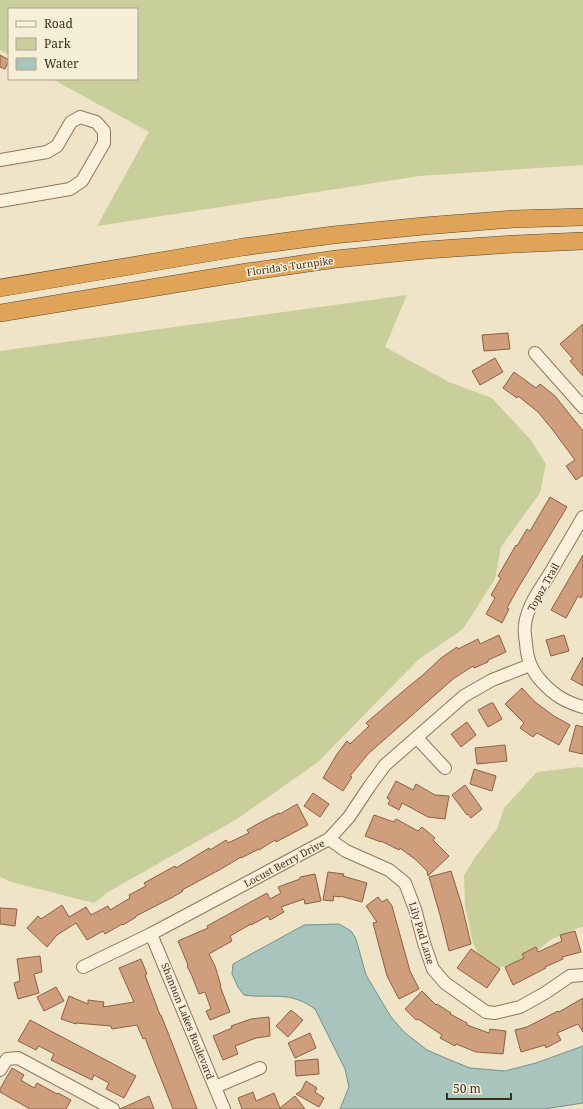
<svg xmlns="http://www.w3.org/2000/svg" width="583" height="1109" viewBox="0 0 583 1109" font-family="'Noto Serif',serif">
<style>
.green{fill:#c9cf9b}
.water{fill:#a9c4bc;stroke:#6f938a}
.building{fill:#cf9f7d;stroke:#8d5f41}
.lines{fill:none;stroke-linecap:round;stroke-linejoin:round}
.minor-casing{stroke:#8d765c;stroke-width:14}
.highway-casing{stroke:#5b4430;stroke-width:18}
.minor{stroke:#faf1dc;stroke-width:12}
.highway{stroke:#e0a458;stroke-width:17}
.labels{text-anchor:middle;dominant-baseline:central;stroke-width:3;stroke-linejoin:round;paint-order:stroke}
.street-label{font-size:10px;fill:#3d2e20;stroke:#f7eed8}
</style>
<rect width="100%" height="100%" fill="#f0e4c8"/>
<!-- green -->
<g class="green">
<polygon points="0,0 583,0 583,165 420,176 97,226 149,132 52,79 137,79 137,9 9,9 9,55 0,50"/>
<polygon points="407,295 385,347 449,382 492,398 530,439 546,464 540,493 501,547 495,579 463,629 434,649 419,659 318,762 237,819 108,892 94,903 11,882 0,877 0,351"/>
<polygon points="579,767 583,768 583,927 578,928 552,939 529,957 496,969 482,962 473,943 465,906 464,875 476,856 497,829 504,808 537,772"/>
</g>
<!-- water -->
<path class="water" d="M339,924L351,931L356,939L366,975L391,1017L404,1032L427,1050L450,1060L470,1068L505,1071L536,1063L583,1046V1103L544,1109H340L349,1087L345,1069L315,1009C289,990 272,999 244,995L238,987L232,974L233,964L304,925Z"/>
<!-- building -->
<g class="building">
<polygon points="0,55 9,60 5,69 0,67"/>
<polygon points="583,324 583,376 570,361 573,359 560,344"/>
<polygon points="508,333 510,349 484,351 482,335"/>
<polygon points="495,358 503,372 480,385 472,371"/>
<polygon points="514,372 536,388 540,384 555,396 583,431 583,475 576,480 566,466 575,460 552,429 538,412 518,396 517,398 503,388"/>
<polygon points="550,497 567,507 518,588 507,608 509,609 502,623 486,614 495,598 491,595 501,578 498,576 516,545 517,546 527,529 530,531"/>
<polygon points="583,555 583,594 581,598 578,596 566,618 551,610"/>
<polygon points="499,635 506,652 488,660 488,662 474,668 473,666 453,679 368,754 350,776 352,777 343,791 323,778 337,754 347,741 350,744 369,726 366,723 408,687 424,674 441,658 457,647 458,649 478,639 480,644"/>
<polygon points="564,635 569,651 551,656 546,640"/>
<polygon points="583,657 583,686 571,679"/>
<polygon points="522,688 535,702 554,716 570,725 559,745 537,733 533,737 520,728 524,723 505,704"/>
<polygon points="491,703 493,703 502,719 488,727 478,710"/>
<polygon points="467,722 476,735 461,747 451,734"/>
<polygon points="576,725 583,727 583,754 569,751"/>
<polygon points="505,745 507,761 477,764 475,748"/>
<polygon points="474,769 496,776 492,791 470,784"/>
<polygon points="396,781 413,790 416,784 435,795 449,796 445,819 428,817 402,803 399,810 388,804 390,800 387,798"/>
<polygon points="465,785 482,809 471,818 468,814 467,815 452,795"/>
<polygon points="313,793 329,804 320,817 304,806"/>
<polygon points="297,804 308,825 276,842 275,840 259,850 259,849 241,858 241,857 221,869 182,890 183,891 173,897 136,916 136,917 123,925 122,924 105,934 103,931 87,940 76,923 57,935 47,947 27,928 38,916 41,919 62,905 69,917 86,907 91,915 108,906 110,910 130,898 129,895 146,886 144,883 175,866 176,868 209,848 210,850 226,840 228,843 249,833 247,830 261,822 279,813 280,814"/>
<polygon points="374,815 394,822 396,819 418,831 422,827 435,838 433,840 449,856 428,876 427,871 416,860 400,848 399,850 381,841 381,842 365,836"/>
<polygon points="451,871 462,906 471,944 449,951 440,915 429,877"/>
<polygon points="328,872 344,874 343,876 367,883 362,902 340,896 340,897 334,896 333,901 323,900"/>
<polygon points="315,874 321,901 305,904 304,899 281,907 284,912 270,920 268,916 251,925 251,924 230,936 232,941 209,954 215,966 221,986 220,986 230,1012 210,1020 206,1011 211,1009 205,992 199,994 192,976 187,966 188,965 178,941 208,928 207,926 267,893 270,899 281,893 278,887 300,879 300,877"/>
<polygon points="378,897 382,902 387,899 392,906 410,971 419,989 399,999 387,976 373,923 377,922 366,906"/>
<polygon points="0,908 17,909 15,926 0,924"/>
<polygon points="575,931 581,952 562,957 563,959 545,967 546,968 513,985 505,967 524,958 522,954 536,947 538,952 562,941 560,935"/>
<polygon points="471,949 500,969 487,988 457,968"/>
<polygon points="40,956 42,972 34,974 39,993 18,999 14,983 20,981 17,959"/>
<polygon points="141,959 147,974 145,975 160,1015 161,1015 174,1048 197,1109 173,1109 145,1038 143,1039 137,1025 112,1029 111,1026 76,1023 76,1024 61,1019 69,996 88,1004 88,1000 104,1002 103,1007 134,1002 119,968"/>
<polygon points="56,987 64,1001 44,1011 37,997"/>
<polygon points="422,991 436,1005 437,1004 451,1013 450,1014 467,1023 467,1025 489,1033 490,1029 506,1031 503,1054 476,1052 456,1044 455,1046 440,1038 442,1035 418,1019 416,1020 405,1009"/>
<polygon points="583,998 583,1032 578,1024 557,1033 561,1040 546,1048 545,1045 521,1052 515,1030 527,1027 558,1011 559,1012"/>
<polygon points="291,1010 303,1020 288,1037 276,1026"/>
<polygon points="269,1017 270,1036 256,1038 235,1046 238,1054 223,1060 213,1036 232,1028 231,1026 251,1019"/>
<polygon points="30,1020 136,1076 124,1098 106,1089 109,1083 94,1075 92,1080 51,1060 54,1054 39,1046 36,1050 18,1041"/>
<polygon points="310,1033 316,1048 295,1058 288,1043"/>
<polygon points="318,1059 319,1074 296,1076 295,1061"/>
<polygon points="12,1068 24,1075 21,1080 34,1088 37,1083 57,1094 58,1093 71,1100 66,1109 30,1109 0,1092 0,1089"/>
<polygon points="306,1081 317,1088 315,1092 324,1098 319,1107 296,1094 301,1091"/>
<polygon points="253,1092 256,1101 274,1093 280,1108 295,1096 305,1109 242,1109 238,1098"/>
<polygon points="149,1096 154,1109 120,1109"/>
</g>
<g class="lines">
<defs>
<g id="minor">
<polyline points="0,160 47,152 57,146 71,122 80,117 96,122 104,131 104,143 82,181 70,189 0,201"/>
<polyline points="535,353 583,407"/>
<path d="M583,517C573,535 562,552 552,570C542,587 527,605 525,625C524,631 525,637 526,643C527,659 531,670 542,682C554,695 565,702 583,707"/>
<polyline points="417,738 445,768"/>
<polyline points="329,839 346,851 389,870 405,883 415,909 424,943 433,969 445,983 486,1012 495,1013 520,1007 545,993 570,976 583,975"/>
<polyline points="151,934 224,1109"/>
<polyline points="83,967 151,934 329,839 349,817 369,787 385,765 464,696 492,680 530,665"/>
<polyline points="0,1070 7,1059 18,1058 113,1109"/>
<polyline points="215,1087 260,1068"/>
</g>
<g id="highway">
<polyline points="0,288 243,247 333,235 424,226 513,219 583,217"/>
<polyline points="0,313 247,272 336,259 426,250 514,244 583,241"/>
</g>
</defs>
<!-- minor casing -->
<use href="#minor" class="minor-casing"/>
<!-- highway casing -->
<use href="#highway" class="highway-casing"/>
<!-- minor -->
<use href="#minor" class="minor"/>
<!-- highway -->
<use href="#highway" class="highway"/>
</g>
<g class="labels">
<!-- street labels -->
<g class="street-label">
<text transform="translate(290 266) rotate(-8)">Florida's Turnpike</text>
<text transform="translate(543 587) rotate(-61)">Topaz Trail</text>
<text transform="translate(284 863) rotate(-28)">Locust Berry Drive</text>
<text transform="translate(422 933) rotate(73)">Lily Pad Lane</text>
<text transform="translate(188 1021) rotate(68)">Shannon Lakes Boulevard</text>
</g>
</g>
<!-- legend -->
<rect x="8" y="8" width="130" height="72" fill="#f7eed8" stroke="#ada18e"/>
<rect x="16" y="21" width="20" height="6" fill="#faf1dc" stroke="#ada18e"/>
<text x="44" y="28" font-size="12" fill="#3d2e20">Road</text>
<rect x="16" y="38" width="20" height="12" fill="#c9cf9b" stroke="#ada18e"/>
<text x="44" y="48" font-size="12" fill="#3d2e20">Park</text>
<rect x="16" y="58" width="20" height="12" fill="#a9c4bc" stroke="#ada18e"/>
<text x="44" y="68" font-size="12" fill="#3d2e20">Water</text>
<!-- scale -->
<path d="M447 1093v6h64v-6" fill="none" stroke="#3d2e20" stroke-width="2"/>
<text x="453" y="1093" font-size="12" fill="#3d2e20" stroke="#f7eed8" stroke-width="3" paint-order="stroke">50 m</text>
</svg>
